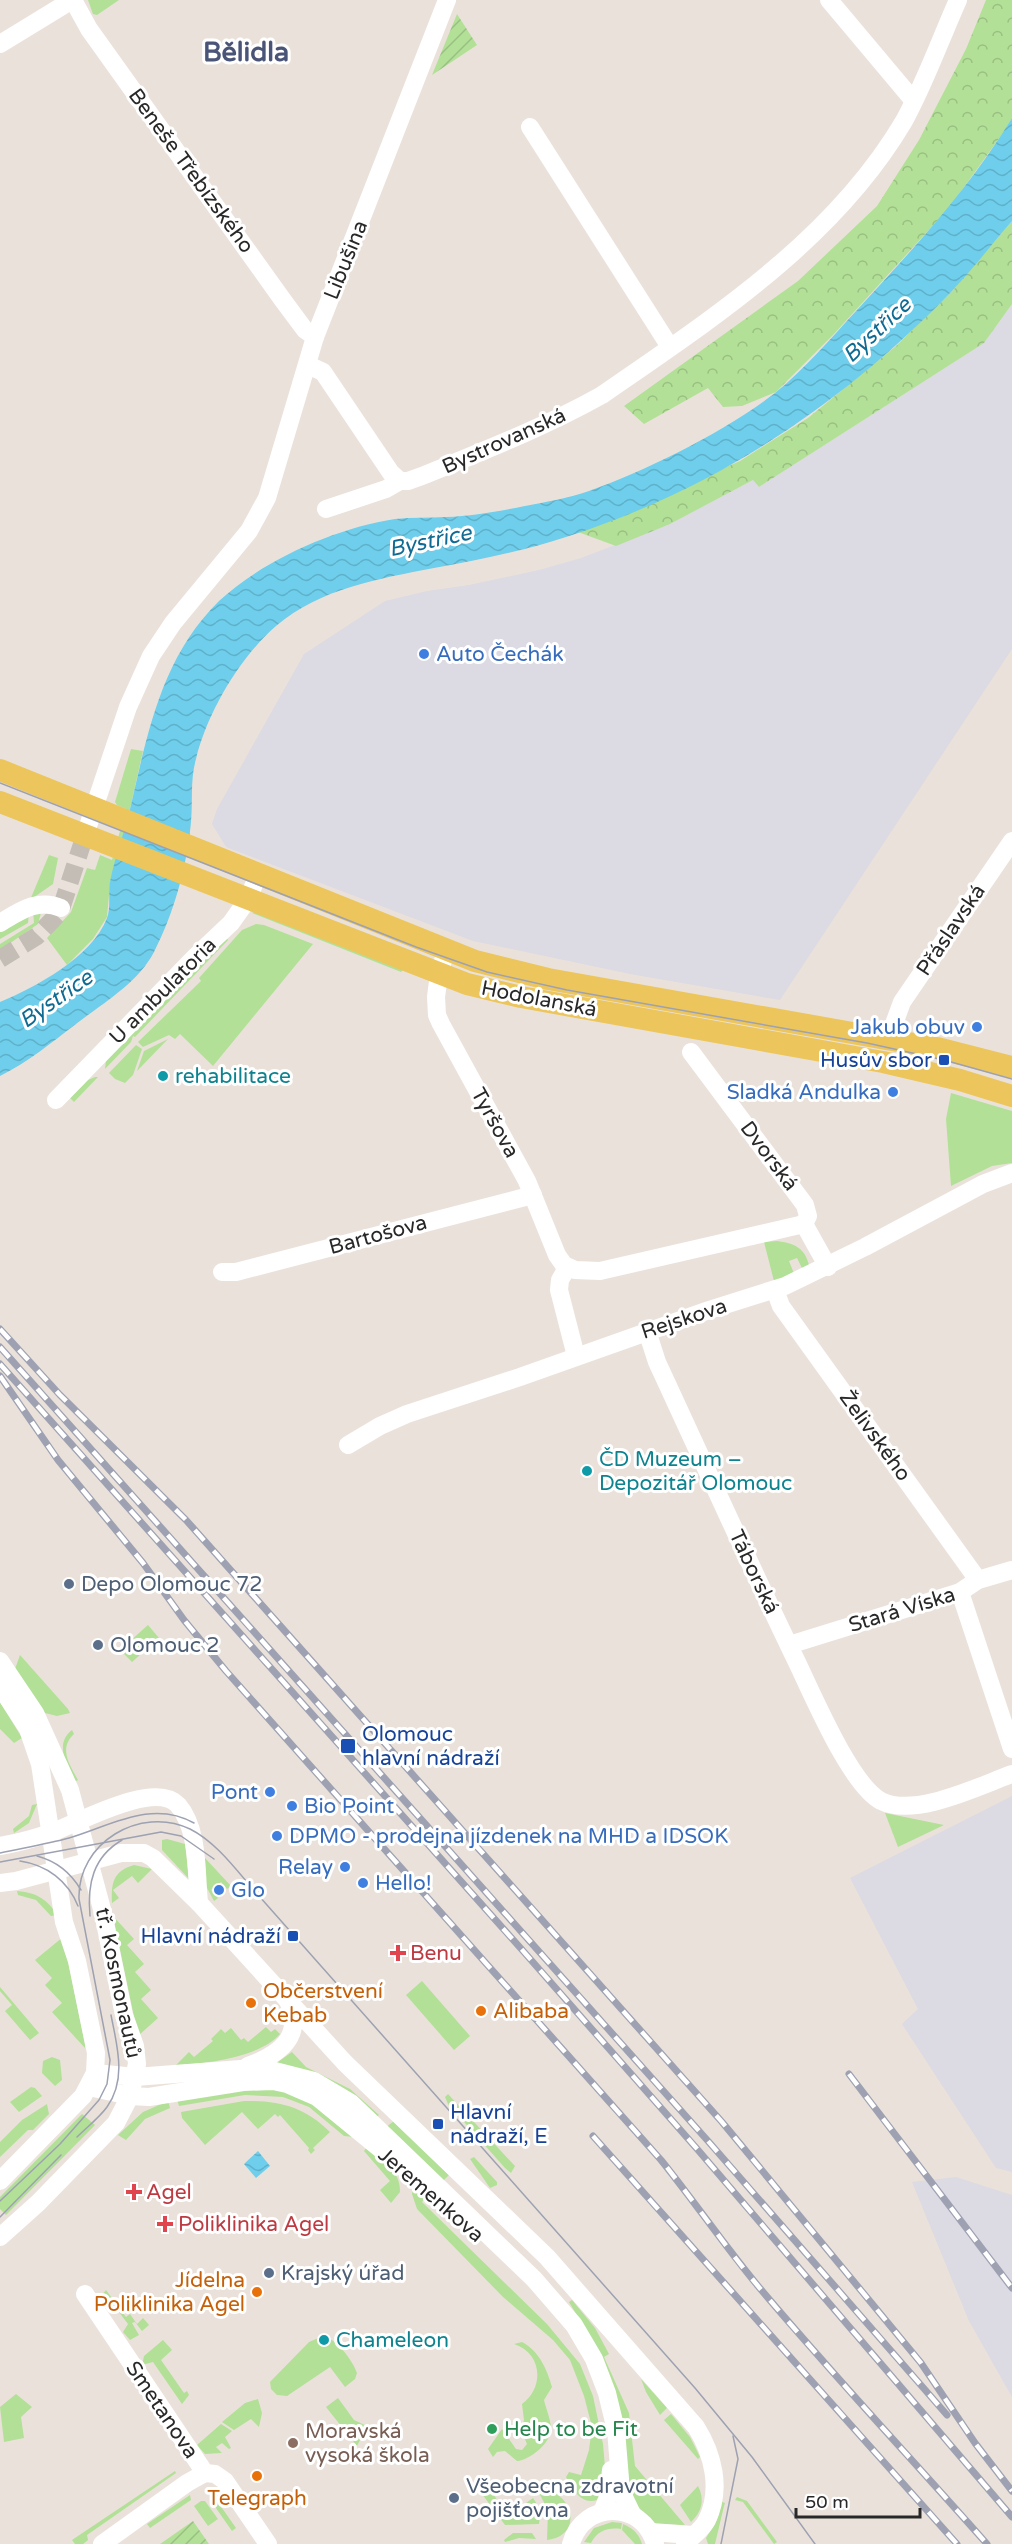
<svg xmlns="http://www.w3.org/2000/svg" width="1012" height="2544" viewBox="0 0 1012 2544" font-family="'Varela Round',sans-serif">
<style>
.industrial{fill:#dcdae2}
.grass{fill:#b2e097}
.forest{fill:url(#forest-crowns)}
.garden{fill:url(#garden-furrows)}
.water{fill:url(#water-waves)}
.lines{fill:none;stroke-linecap:round;stroke-linejoin:round}
.minor-tunnel{stroke:#c3bdb6;stroke-width:18;stroke-dasharray:18 9;stroke-linecap:butt}
.minor{stroke:#fff;stroke-width:18}
.major{stroke:#ecc65c;stroke-width:22}
.tram{stroke:#9da1b2;stroke-width:1.5}
.rail-casing{stroke:#9da1b2;stroke-width:7}
.rail{stroke:#fff;stroke-width:4.5;stroke-dasharray:14;stroke-linecap:butt}
.shop-dot{fill:#3f7fe0;stroke:#fff;stroke-width:2}
.transit-dot{fill:#1a4fb4;stroke:#fff;stroke-width:2}
.culture-dot{fill:#0f9aa8;stroke:#fff;stroke-width:2}
.service-dot{fill:#5c6f8a;stroke:#fff;stroke-width:2}
.health-dot{fill:#e0444e;stroke:#fff;stroke-width:2}
.food-dot{fill:#e8710a;stroke:#fff;stroke-width:2}
.leisure-dot{fill:#2e9e5b;stroke:#fff;stroke-width:2}
.education-dot{fill:#8d6e63;stroke:#fff;stroke-width:2}
.labels{text-anchor:middle;dominant-baseline:central;stroke-width:6;stroke-linejoin:round;paint-order:stroke}
.street-label{font-size:21px;fill:#282828;stroke:#fff}
.shop-label{font-size:21px;fill:#366cbe;stroke:#fff;text-anchor:start}
.transit-label{font-size:21px;fill:#164399;stroke:#fff;text-anchor:end}
.culture-label{font-size:21px;fill:#0d838f;stroke:#fff;text-anchor:start}
.service-label{font-size:21px;fill:#4e5e75;stroke:#fff;text-anchor:start}
.health-label{font-size:21px;fill:#be3a42;stroke:#fff;text-anchor:start}
.food-label{font-size:21px;fill:#c56008;stroke:#fff;text-anchor:start}
.leisure-label{font-size:21px;fill:#27864d;stroke:#fff;text-anchor:start}
.education-label{font-size:21px;fill:#785e54;stroke:#fff;text-anchor:start}
.water-label{font-size:22px;font-style:italic;fill:#106b93;stroke:#fff}
.district-label{font-size:27px;font-weight:bold;fill:#4a5477;stroke:#fff}
</style>
<defs>
<pattern id="forest-crowns" width="20" height="18" patternUnits="userSpaceOnUse" patternTransform="scale(1.5)"><rect width="20" height="18" fill="#b2e097"/><path d="M2 6a3 3 0 1 1 6 0M12 15a3 3 0 1 1 6 0" fill="none" stroke="#99c082"/></pattern>
<pattern id="garden-furrows" width="10" height="10" patternUnits="userSpaceOnUse" patternTransform="scale(1.5)"><rect width="10" height="10" fill="#b2e097"/><path d="M-1 1l2-2M0 10L10 0M9 11l2-2" fill="none" stroke="#99c082"/></pattern>
<pattern id="water-waves" width="16" height="10" patternUnits="userSpaceOnUse" patternTransform="scale(1.5)"><rect width="16" height="10" fill="#6eceeb"/><path d="M0 5q4-4 8 0t8 0" fill="none" stroke="#5fb1ca"/></pattern>
</defs>
<rect width="100%" height="100%" fill="#eae2da"/>
<!-- industrial -->
<g class="industrial">
<polygon points="1012,304 1012,649 780,1000 630,974 473,941 226,847 212,824 217,809 304,654 385,601 427,591 469,585 539,570 581,558 670,524 753,480 759,487 984,343"/>
<polygon points="1012,1796 1012,2172 996,2168 902,2024 918,2009 850,1878"/>
<polygon points="956,2177 1012,2195 1012,2397 969,2321 912,2182"/>
</g>
<!-- grass -->
<g class="grass">
<polygon points="88,0 119,0 97,15 93,14"/>
<polygon points="131,749 143,751 130,809 110,884 107,917 93,939 67,965 47,938 71,912 87,868 95,870 100,855 112,860 126,809 117,805 115,802"/>
<polygon points="49,855 58,858 53,884 30,900"/>
<polygon points="33,911 41,913 38,924 0,950 0,944 34,923"/>
<polygon points="256,911 407,966 401,972 252,913"/>
<polygon points="29,913 28,923 0,939 0,930"/>
<polygon points="256,924 264,925 313,944 213,1066 180,1034 175,1039 169,1035 143,1047 138,1042 201,981 199,978 242,930"/>
<polygon points="226,936 228,940 135,1037 133,1036 131,1042 105,1069 106,1060"/>
<polygon points="168,1039 137,1071 144,1051"/>
<polygon points="136,1045 142,1049 133,1075 125,1083 115,1079 109,1073"/>
<polygon points="95,1077 98,1077 74,1102 70,1098 88,1080"/>
<polygon points="951,1093 1012,1111 1012,1163 992,1166 951,1186 946,1119"/>
<path d="M777,1241C794,1243 805,1248 809,1265L804,1272L797,1258L789,1261L795,1276L775,1285L764,1242Z"/>
<polygon points="148,1625 159,1638 132,1662 120,1650"/>
<polygon points="20,1655 68,1709 70,1713 57,1716 45,1713 15,1669"/>
<polygon points="0,1702 22,1738 14,1743 0,1729"/>
<path d="M72,1730L74,1734C58,1749 70,1765 78,1780L74,1782C67,1764 54,1744 72,1730Z"/>
<polygon points="37,1804 29,1823 14,1833 13,1829 29,1816 32,1805"/>
<polygon points="885,1813 944,1825 898,1847"/>
<polygon points="167,1839 185,1844 189,1879 162,1850 162,1840"/>
<polygon points="205,1858 231,1886 227,1889 221,1882 211,1890 218,1898 214,1901 206,1886"/>
<path d="M134,1865L152,1869L138,1883L132,1876L113,1890L119,1898L112,1903C111,1883 113,1871 134,1865Z"/>
<path d="M17,1891C35,1892 48,1899 57,1915L51,1916L36,1900L18,1895Z"/>
<polygon points="113,1916 134,1939 127,1945 144,1964 135,1972 151,1990 141,1999 158,2018 138,2036"/>
<polygon points="63,1937 85,2045 85,2048 52,2012 62,2003 45,1985 52,1978 35,1960"/>
<polygon points="422,1981 470,2036 454,2050 406,1995"/>
<polygon points="0,1987 39,2033 30,2040 5,2011 12,2005 0,1991"/>
<path d="M266,2027L271,2032L275,2029L280,2034C260,2057 206,2064 176,2065L189,2052L194,2057L213,2041L211,2039L221,2029L225,2033L231,2028L241,2040L244,2038L248,2042Z"/>
<polygon points="292,2052 306,2067 350,2089 379,2115 375,2118 275,2064"/>
<polygon points="52,2057 60,2060 62,2080 55,2086 42,2073 43,2061"/>
<polygon points="31,2087 35,2088 42,2096 19,2112 10,2102"/>
<polygon points="270,2087 305,2096 354,2137 344,2136 309,2107 283,2097 245,2095 179,2106 177,2099"/>
<polygon points="448,2094 515,2166 511,2173 505,2168 448,2104 445,2097"/>
<polygon points="168,2101 170,2108 145,2119 126,2140 118,2135 143,2112"/>
<path d="M244,2101C279,2100 305,2107 330,2132L313,2148L315,2150L311,2154L308,2150L309,2148L280,2115L278,2117L275,2114L258,2129L242,2112L205,2145L182,2118L181,2112Z"/>
<polygon points="47,2104 49,2114 33,2130 28,2130 0,2157 0,2142 22,2120"/>
<polygon points="82,2114 95,2125 6,2215 0,2209 0,2197"/>
<polygon points="394,2121 449,2175 441,2183 385,2128"/>
<path d="M367,2147C381,2159 401,2170 400,2192L391,2203L380,2190L390,2181L364,2151Z"/>
<polygon points="474,2157 497,2182 497,2185 490,2188 470,2159"/>
<path d="M417,2188L428,2195L422,2202L547,2324L580,2364L593,2396L603,2444L606,2479L597,2500C582,2505 572,2490 566,2477L569,2472L581,2475L589,2450L592,2427L584,2396L570,2360L553,2340L503,2297L417,2209L412,2194L413,2189Z"/>
<polygon points="106,2290 126,2317 130,2314 137,2324 143,2318 149,2325 142,2331 135,2322 132,2323 139,2335 130,2340 123,2332 128,2324 112,2303 102,2306 101,2296"/>
<polygon points="572,2300 595,2328 609,2354 604,2357 629,2413 635,2466 685,2525 656,2524 630,2499 585,2329 569,2302"/>
<path d="M323,2336C336,2338 353,2361 357,2373L355,2379L345,2387L330,2367L287,2396L277,2395L271,2389L270,2382L309,2342Z"/>
<polygon points="163,2340 172,2350 161,2360 184,2393 187,2391 189,2395 182,2404 153,2362 142,2365 144,2356"/>
<path d="M522,2342C539,2351 547,2369 552,2387L544,2400C546,2409 551,2420 551,2429C551,2443 530,2460 517,2461L505,2451L497,2452L493,2457L488,2449L502,2429L516,2449L522,2450L527,2444L521,2430L524,2420L522,2404C545,2387 542,2353 514,2344Z"/>
<polygon points="641,2379 667,2408 660,2415 646,2392"/>
<polygon points="16,2394 32,2407 21,2417 24,2438 4,2442 0,2407"/>
<polygon points="338,2398 354,2420 367,2426 357,2446 326,2407"/>
<polygon points="258,2399 262,2413 259,2427 251,2419 234,2430 222,2422 245,2403"/>
<polygon points="671,2414 690,2437 700,2457 698,2459 664,2420"/>
<polygon points="221,2424 232,2431 225,2437 231,2448 229,2449 222,2443 216,2447 222,2453 205,2454 197,2445"/>
<polygon points="175,2471 176,2473 87,2535 88,2540 83,2544 75,2544 72,2540"/>
<path d="M698,2486C705,2499 702,2512 691,2522L680,2505Z"/>
<polygon points="490,2489 507,2515 514,2510 518,2514 528,2507 526,2503 533,2498 541,2510 539,2524 505,2525 482,2494"/>
<path d="M546,2490C574,2495 583,2536 547,2540L548,2510L539,2493Z"/>
<polygon points="190,2495 191,2500 150,2528 147,2524"/>
<polygon points="737,2497 747,2501 777,2542 774,2544 743,2502 735,2500"/>
<polygon points="215,2498 236,2528 232,2531 211,2501"/>
<polygon points="201,2501 205,2501 218,2519 208,2526 194,2506"/>
<polygon points="722,2502 725,2503 724,2506 715,2544 708,2544 706,2538 717,2520"/>
<path d="M612,2522L622,2523L621,2529C608,2527 597,2531 591,2543L584,2542L594,2528Z"/>
<path d="M623,2524C633,2528 639,2534 642,2544H635L622,2530Z"/>
<polygon points="513,2533 532,2533 536,2539 519,2538 505,2542 504,2540"/>
</g>
<!-- forest -->
<g class="forest">
<polygon points="986,0 1012,0 1012,118 1003,133 949,208 833,335 776,392 742,406 723,407 708,388 644,424 624,406 798,281 877,206 919,140 966,49"/>
<polygon points="1012,221 1012,304 984,343 759,487 753,480 670,524 616,546 578,532 740,461 808,418 896,346 954,289"/>
</g>
<!-- garden -->
<g class="garden">
<polygon points="457,14 477,45 432,75"/>
<polygon points="193,2521 209,2544 160,2544"/>
</g>
<!-- water -->
<g class="water">
<path d="M1012,118V221C992,244 973,269 952,291C843,404 716,489 566,537C523,551 479,560 434,568C378,579 321,588 276,626C240,657 207,713 196,759C190,780 193,801 191,822C187,866 174,913 154,952C138,983 103,1003 76,1024C51,1043 28,1062 0,1076V1002C36,987 92,957 107,918C111,908 108,893 110,882C115,856 125,831 131,805C148,731 162,657 219,601C263,560 336,528 395,519C412,517 429,518 446,517C472,516 500,511 525,506C546,502 569,498 589,491C646,471 728,430 775,393C805,369 831,338 857,310C913,249 969,189 1012,118Z"/>
<polygon points="258,2151 270,2166 256,2178 244,2164"/>
</g>
<g class="lines">
<!-- minor-tunnel -->
<polyline class="minor-tunnel" points="0,959 37,936 60,912 85,835"/>
<!-- minor -->
<g class="minor">
<polyline points="73,0 89,29 282,299 305,330 315,337"/>
<polyline points="829,0 913,100"/>
<polyline points="0,44 72,0"/>
<polyline points="530,127 670,347"/>
<polyline points="308,365 323,372 391,473 400,481"/>
<path d="M326,509L386,489L400,481H408L422,476C483,451 545,427 602,395C713,318 834,240 904,121C924,85 941,38 958,0"/>
<polyline points="85,835 128,707 151,656 173,623 249,531 267,498 315,337 447,0"/>
<path d="M0,923C20,911 38,898 61,908"/>
<polyline points="446,951 439,974 436,997 437,1015 441,1024 527,1181 557,1255 564,1265 575,1270 600,1271 804,1224"/>
<polyline points="895,1021 902,1002 1012,841"/>
<polyline points="691,1052 805,1205 808,1216 804,1224 828,1267"/>
<polyline points="56,1100 196,956 231,923 248,899 258,875"/>
<polyline points="567,1268 560,1280 559,1290 576,1356"/>
<polyline points="222,1272 236,1272 533,1195"/>
<polyline points="775,1290 781,1306 978,1580"/>
<path d="M647,1331L657,1362C702,1459 746,1557 793,1654C810,1688 849,1784 881,1801C915,1818 979,1786 1012,1774"/>
<polyline points="348,1445 380,1426 407,1414 520,1377 709,1310 785,1286 865,1247 983,1184 1012,1173"/>
<polyline points="960,1592 1012,1749"/>
<polyline points="789,1645 960,1592 978,1580 1012,1570"/>
<polyline points="0,1661 35,1713 70,1790 103,1913 124,2015 135,2046 137,2064 130,2096 116,2123 38,2203 0,2237"/>
<polyline points="0,1686 28,1729 40,1764 64,1922 77,1961 96,2053 95,2073 83,2096 0,2181"/>
<path d="M0,1846C18,1843 36,1838 53,1832C80,1822 155,1780 178,1805C199,1829 196,1873 199,1903"/>
<path d="M0,1883L16,1881L121,1853H144L153,1858L199,1903L345,2063L547,2257L696,2427C713,2454 722,2489 707,2520C702,2530 692,2536 685,2544"/>
<path d="M248,2066C278,2055 305,2037 288,2001"/>
<polyline points="95,2073 135,2077 241,2069 267,2069 314,2081 351,2103 534,2279 574,2325 594,2359 607,2393 616,2430 621,2491 632,2514"/>
<polyline points="89,2087 130,2096 149,2097 243,2082 273,2081 287,2084 317,2097 416,2178"/>
<polyline points="85,2294 205,2473 215,2474 225,2481 268,2544"/>
<polyline points="602,2512 608,2497 611,2470"/>
<polyline points="651,2532 692,2535"/>
<polyline points="102,2544 187,2483 205,2473"/>
<path d="M571,2544C583,2500 643,2500 655,2544"/>
</g>
<!-- major -->
<g class="major">
<polyline points="0,770 475,961 548,979 937,1048 1012,1067"/>
<polyline points="0,802 467,984 521,997 883,1062 960,1080 1012,1096"/>
</g>
<!-- tram -->
<g class="tram">
<polyline points="0,783 416,947 487,972 567,990 867,1043 944,1060 1012,1079"/>
<path d="M0,1853C23,1848 47,1844 69,1838C110,1826 152,1799 194,1823"/>
<path d="M37,1856C56,1861 71,1873 81,1890"/>
<path d="M20,1861C47,1865 68,1881 78,1906"/>
<polyline points="0,1862 161,1832 181,1836 214,1859"/>
<path d="M90,1916C87,1884 93,1857 122,1840"/>
<path d="M77,2137C87,2127 99,2118 107,2107C127,2079 117,2046 111,2015"/>
<path d="M0,2201L60,2144L99,2100L107,2084L110,2060L79,1899C77,1843 140,1805 190,1829C218,1843 239,1874 259,1896L695,2388L752,2457L815,2544"/>
<polyline points="0,2217 61,2155"/>
<polyline points="721,2544 738,2459 733,2436"/>
</g>
<defs>
<g id="rail">
<polyline points="0,1329 60,1395 186,1520 722,2122 921,2363 975,2443 1012,2491"/>
<polyline points="0,1347 708,2141 947,2415"/>
<polyline points="0,1364 524,1952 698,2150 1012,2517"/>
<path d="M0,1376L58,1460L143,1563L184,1620L226,1671L661,2160C694,2201 724,2245 758,2286C832,2374 911,2458 987,2544"/>
<polyline points="849,2074 1012,2288"/>
<polyline points="593,2136 957,2544"/>
</g>
</defs>
<!-- rail casing -->
<use href="#rail" class="rail-casing"/>
<!-- rail -->
<use href="#rail" class="rail"/>
</g>
<!-- markers -->
<g class="shop-dot">
<circle cx="424" cy="654" r="6"/>
<circle cx="977" cy="1027" r="6"/>
<circle cx="893" cy="1092" r="6"/>
<circle cx="270" cy="1792" r="6"/>
<circle cx="292" cy="1806" r="6"/>
<circle cx="277" cy="1836" r="6"/>
<circle cx="345" cy="1867" r="6"/>
<circle cx="363" cy="1883" r="6"/>
<circle cx="219" cy="1890" r="6"/>
</g>
<g class="transit-dot">
<rect x="938" y="1054" width="12" height="12" rx="3"/>
<rect x="340" y="1738" width="16" height="16" rx="3"/>
<rect x="287" y="1930" width="12" height="12" rx="3"/>
<rect x="432" y="2118" width="12" height="12" rx="3"/>
</g>
<g class="culture-dot">
<circle cx="163" cy="1076" r="6"/>
<circle cx="587" cy="1471" r="6"/>
<circle cx="324" cy="2340" r="6"/>
</g>
<g class="service-dot">
<circle cx="69" cy="1584" r="6"/>
<circle cx="98" cy="1645" r="6"/>
<circle cx="269" cy="2273" r="6"/>
<circle cx="454" cy="2498" r="6"/>
</g>
<g class="health-dot">
<path d="M395 1944h6v6h6v6h-6v6h-6v-6h-6v-6h6z"/>
<path d="M131 2183h6v6h6v6h-6v6h-6v-6h-6v-6h6z"/>
<path d="M162 2215h6v6h6v6h-6v6h-6v-6h-6v-6h6z"/>
</g>
<g class="food-dot">
<circle cx="251" cy="2003" r="6"/>
<circle cx="481" cy="2011" r="6"/>
<circle cx="257" cy="2292" r="6"/>
<circle cx="257" cy="2476" r="6"/>
</g>
<circle class="leisure-dot" cx="492" cy="2429" r="6"/>
<circle class="education-dot" cx="293" cy="2443" r="6"/>
<g class="labels">
<!-- street labels -->
<g class="street-label">
<text transform="translate(191 171) rotate(54)">Beneše Třebízského</text>
<text transform="translate(346 260) rotate(-68)">Libušina</text>
<text transform="translate(504 441) rotate(-24)">Bystrovanská</text>
<text transform="translate(951 930) rotate(-56)">Přáslavská</text>
<text transform="translate(163 991) rotate(-45)">U ambulatoria</text>
<text transform="translate(539 999) rotate(11)">Hodolanská</text>
<text transform="translate(495 1123) rotate(61)">Tyršova</text>
<text transform="translate(769 1156) rotate(53)">Dvorská</text>
<text transform="translate(378 1235) rotate(-15)">Bartošova</text>
<text transform="translate(684 1319) rotate(-18)">Rejskova</text>
<text transform="translate(875 1436) rotate(54)">Želivského</text>
<text transform="translate(754 1572) rotate(65)">Táborská</text>
<text transform="translate(902 1610) rotate(-17)">Stará Víska</text>
<text transform="translate(118 1983) rotate(78)">tř. Kosmonautů</text>
<text transform="translate(431 2195) rotate(41)">Jeremenkova</text>
<text transform="translate(162 2410) rotate(56)">Smetanova</text>
</g>
<!-- shop labels -->
<g class="shop-label">
<text x="436" y="654">Auto Čechák</text>
<text x="965" y="1027" text-anchor="end">Jakub obuv</text>
<text x="881" y="1092" text-anchor="end">Sladká Andulka</text>
<text x="258" y="1792" text-anchor="end">Pont</text>
<text x="304" y="1806">Bio Point</text>
<text x="289" y="1836">DPMO - prodejna jízdenek na MHD a IDSOK</text>
<text x="333" y="1867" text-anchor="end">Relay</text>
<text x="375" y="1883">Hello!</text>
<text x="231" y="1890">Glo</text>
</g>
<!-- transit labels -->
<g class="transit-label">
<text x="932" y="1060">Husův sbor</text>
<text x="362" y="1734" text-anchor="start">Olomouc<tspan x="362" dy="24">hlavní nádraží</tspan></text>
<text x="281" y="1936">Hlavní nádraží</text>
<text x="450" y="2112" text-anchor="start">Hlavní<tspan x="450" dy="24">nádraží, E</tspan></text>
</g>
<!-- culture labels -->
<g class="culture-label">
<text x="175" y="1076">rehabilitace</text>
<text x="599" y="1459">ČD Muzeum –<tspan x="599" dy="24">Depozitář Olomouc</tspan></text>
<text x="336" y="2340">Chameleon</text>
</g>
<!-- service labels -->
<g class="service-label">
<text x="81" y="1584">Depo Olomouc 72</text>
<text x="110" y="1645">Olomouc 2</text>
<text x="281" y="2273">Krajský úřad</text>
<text x="466" y="2486">Všeobecna zdravotní<tspan x="466" dy="24">pojišťovna</tspan></text>
</g>
<!-- health labels -->
<g class="health-label">
<text x="410" y="1953">Benu</text>
<text x="146" y="2192">Agel</text>
<text x="178" y="2224">Poliklinika Agel</text>
</g>
<!-- food labels -->
<g class="food-label">
<text x="263" y="1991">Občerstvení<tspan x="263" dy="24">Kebab</tspan></text>
<text x="493" y="2011">Alibaba</text>
<text x="245" y="2280" text-anchor="end">Jídelna<tspan x="245" dy="24">Poliklinika Agel</tspan></text>
<text x="257" y="2498" text-anchor="middle">Telegraph</text>
</g>
<!-- leisure labels -->
<g class="leisure-label">
<text x="504" y="2429">Help to be Fit</text>
</g>
<!-- education labels -->
<g class="education-label">
<text x="305" y="2431">Moravská<tspan x="305" dy="24">vysoká škola</tspan></text>
</g>
<!-- water labels -->
<g class="water-label">
<text transform="translate(877 330) rotate(-43)">Bystřice</text>
<text transform="translate(430 541) rotate(-12)">Bystřice</text>
<text transform="translate(56 999) rotate(-35)">Bystřice</text>
</g>
<!-- district labels -->
<g class="district-label">
<text x="246" y="52">Bělidla</text>
</g>
</g>
<!-- scale -->
<path d="M796 2508v9h124v-9" fill="none" stroke="#282828" stroke-width="3"/>
<text x="805" y="2508" font-size="18" fill="#282828" stroke="#ffffff" stroke-width="4.5" paint-order="stroke">50 m</text>
</svg>
